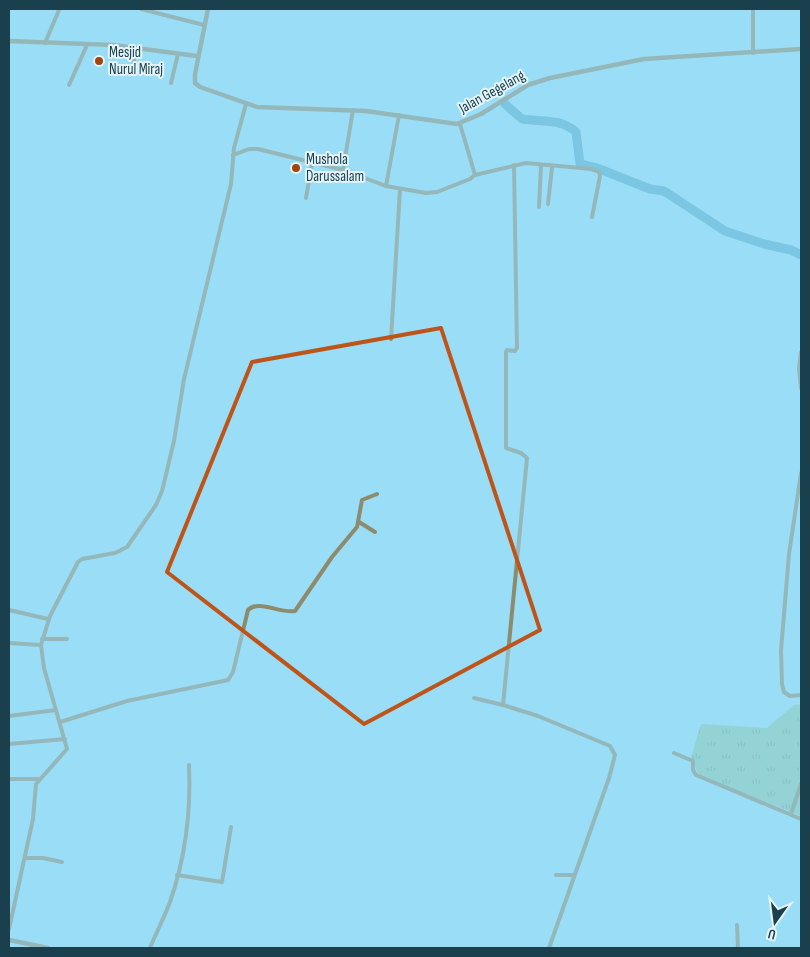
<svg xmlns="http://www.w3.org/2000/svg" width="810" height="957" viewBox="0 0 810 957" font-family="'Sofia Sans Condensed',sans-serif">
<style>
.grass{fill:url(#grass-tufts)}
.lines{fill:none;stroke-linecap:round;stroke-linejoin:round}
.river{stroke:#55abca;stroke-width:9}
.minor{stroke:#8d8b6e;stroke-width:4}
.tertiary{stroke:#8d8b6e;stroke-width:4.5}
.marked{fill:none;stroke:#bf5419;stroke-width:4;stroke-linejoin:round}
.poi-dot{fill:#a64308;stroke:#e5f5fc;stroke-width:2}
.labels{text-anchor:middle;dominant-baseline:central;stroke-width:4;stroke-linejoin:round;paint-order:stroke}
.poi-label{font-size:15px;fill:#1b404d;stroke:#e5f5fc;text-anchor:start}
.street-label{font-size:15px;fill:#1b404d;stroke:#e5f5fc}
</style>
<defs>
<pattern id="grass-tufts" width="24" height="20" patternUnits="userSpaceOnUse" patternTransform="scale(1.25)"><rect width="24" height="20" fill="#8cc8ac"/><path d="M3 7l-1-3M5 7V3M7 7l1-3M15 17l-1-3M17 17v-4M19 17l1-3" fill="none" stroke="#72a48e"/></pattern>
</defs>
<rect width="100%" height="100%" fill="#9addf7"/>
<!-- grass -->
<polygon class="grass" points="801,704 801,816 699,775 691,758 701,724 767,728 794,705"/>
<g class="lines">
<!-- river -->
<path class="river" d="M505,104L522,119C542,122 560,118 576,132L580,164L597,168L650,189L664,191L725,231L764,244L791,250L801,255"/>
<!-- minor -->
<g class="minor">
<polyline points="141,9 204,25"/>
<polyline points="753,9 753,53"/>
<polyline points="45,43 59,10"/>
<polyline points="133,71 134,59 142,49"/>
<polyline points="171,83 178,54"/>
<polyline points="69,85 87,45"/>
<polyline points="460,124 475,175"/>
<polyline points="233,155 249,149 258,149 343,170 386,186 426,193 437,192 470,179 475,175 526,163 592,169 599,172 600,176 592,217"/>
<polyline points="514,165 517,348 515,351 507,350 506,352 506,448 521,453 527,458 503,705 538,716 610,746 615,755 609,778 549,948"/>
<polyline points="343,170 353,110"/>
<polyline points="386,186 399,115"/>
<polyline points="306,198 312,163"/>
<polyline points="548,204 552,167"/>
<polyline points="539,207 541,166"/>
<polyline points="391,339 400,189"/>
<polyline points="801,352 799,369 801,388"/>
<polyline points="801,473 789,554 781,650 782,684 784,692 790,696 801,695"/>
<polyline points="359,522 375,532"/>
<polyline points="9,610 48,619"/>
<polyline points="42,639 67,639"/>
<polyline points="9,643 41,645"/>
<polyline points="474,698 503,705"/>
<polyline points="9,716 56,710"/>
<path d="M60,722L127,701L228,680L233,672L248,610C259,599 280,614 295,611L332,557L357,527L362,500L377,494"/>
<polyline points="9,744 65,739"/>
<polyline points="674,753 693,761 693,770 696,775 801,819"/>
<polyline points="9,779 39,779"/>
<polyline points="791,814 801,784"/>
<polyline points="25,858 43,858 62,862"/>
<polyline points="177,875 222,882 231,827"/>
<polyline points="556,875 574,875"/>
<polyline points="737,925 738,948"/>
<polyline points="9,929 33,819 36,784 67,749 44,668 41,645 50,616 78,562 82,559 115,553 127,547 156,505 162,491 174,441 184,379 231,184 234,148 246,104"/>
<path d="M150,948C156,933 164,918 170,902C185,859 191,810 189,765"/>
</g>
<!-- tertiary -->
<g class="tertiary">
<polyline points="208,9 195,74 195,83 200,87 257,107 366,111 457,124 481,114 528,85 550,78 644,59 801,49"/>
<polyline points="9,41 113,45 197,56"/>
<polyline points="9,940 48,948"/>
</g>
</g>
<!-- marked area -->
<path d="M0 0H810V957H0ZM441,328L540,630L364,724L167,572L252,362Z" fill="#9addf7" fill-opacity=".55" fill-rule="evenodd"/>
<path class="marked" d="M441,328L540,630L364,724L167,572L252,362Z"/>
<!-- markers -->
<g class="poi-dot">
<circle cx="99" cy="61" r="5"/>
<circle cx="296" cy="168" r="5"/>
</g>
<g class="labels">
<!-- poi labels -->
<g class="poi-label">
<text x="109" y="52">Mesjid<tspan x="109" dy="17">Nurul Miraj</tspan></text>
<text x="306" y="159">Mushola<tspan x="306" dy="17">Darussalam</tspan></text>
</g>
<!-- street labels -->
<g class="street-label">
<text transform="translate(492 92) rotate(-29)">Jalan Gegelang</text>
</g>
</g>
<!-- border -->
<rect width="810" height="957" fill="none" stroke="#1b404d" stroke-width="20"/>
<!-- north arrow -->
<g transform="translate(775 922) rotate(194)" stroke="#e5f5fc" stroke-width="4" paint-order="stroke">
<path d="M0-4L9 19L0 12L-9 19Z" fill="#1b404d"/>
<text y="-8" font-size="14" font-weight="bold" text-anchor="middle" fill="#1b404d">U</text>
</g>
</svg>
